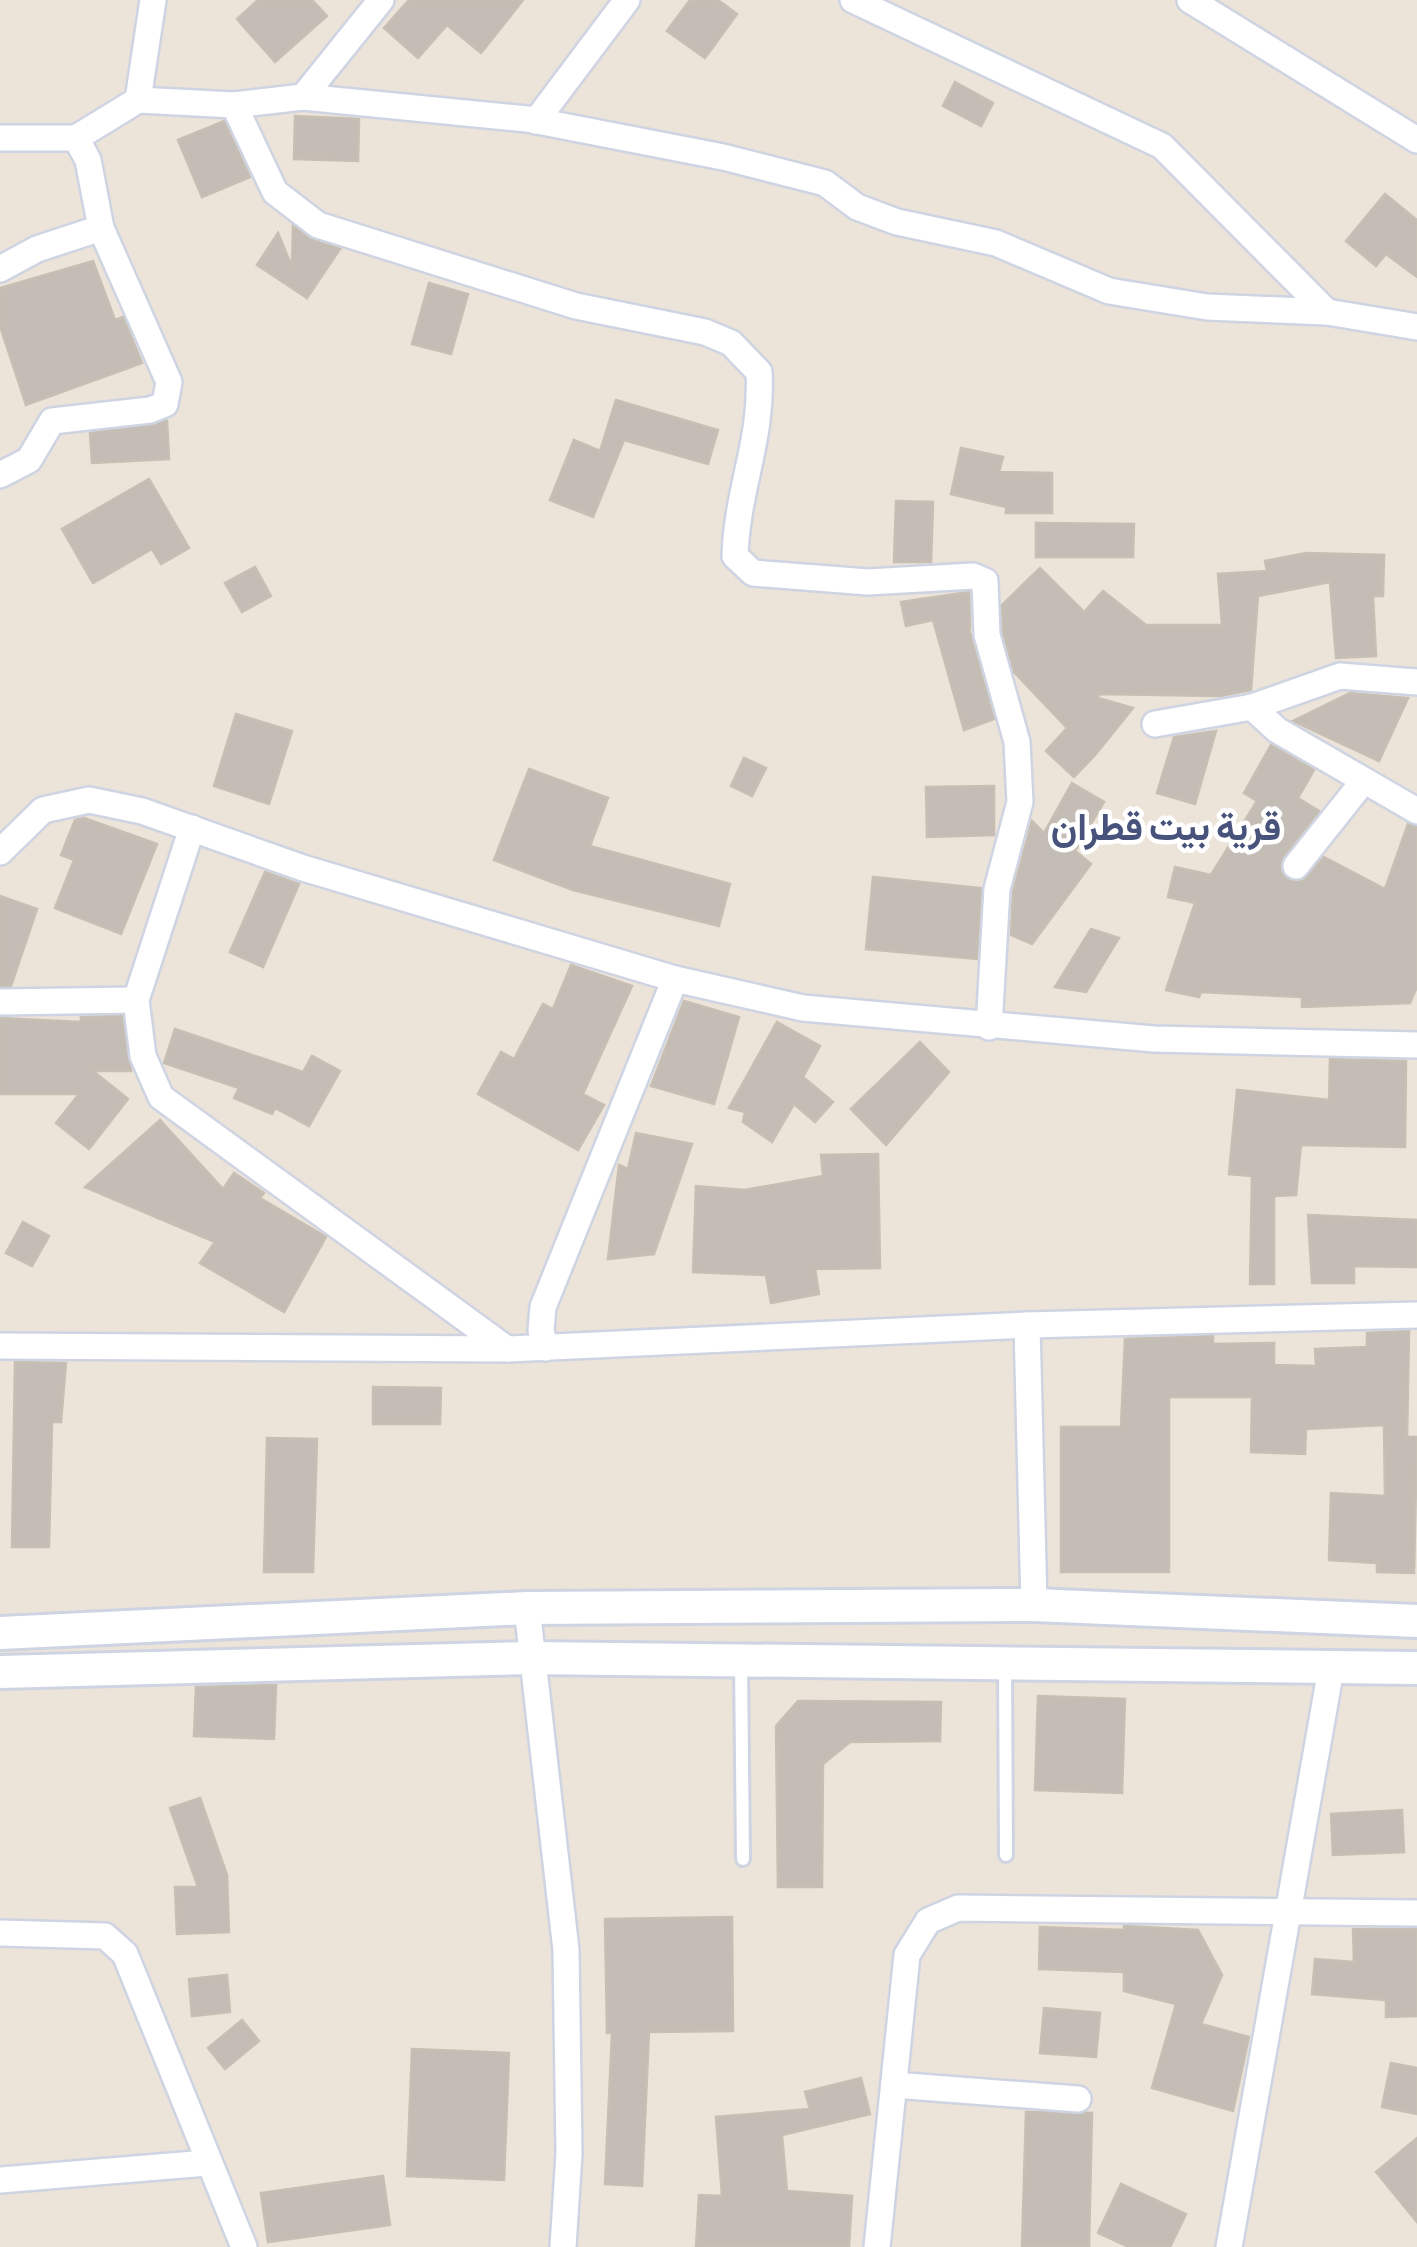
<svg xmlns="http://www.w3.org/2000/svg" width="1417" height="2247" viewBox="0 0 1417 2247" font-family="'Sofia Sans Condensed',Vazirmatn,sans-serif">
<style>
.building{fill:#c4bdb6;stroke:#c7bfb3;stroke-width:2.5}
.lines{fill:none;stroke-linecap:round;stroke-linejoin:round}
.service-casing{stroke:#cfd4e3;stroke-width:18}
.minor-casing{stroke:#cfd4e3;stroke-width:30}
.tertiary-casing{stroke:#cfd4e3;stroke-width:38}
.service{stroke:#fff;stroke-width:12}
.minor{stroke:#fff;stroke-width:25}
.tertiary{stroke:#fff;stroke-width:32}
.labels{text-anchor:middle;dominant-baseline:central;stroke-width:9;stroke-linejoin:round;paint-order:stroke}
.district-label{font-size:38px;font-weight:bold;fill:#47537b;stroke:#fff}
</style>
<rect width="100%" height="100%" fill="#ece3d9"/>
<!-- building -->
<g class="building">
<polygon points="258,0 312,0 327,16 275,62 237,19"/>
<polygon points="409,0 523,0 481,53 447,25 418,58 384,28"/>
<polygon points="690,0 718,0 737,14 705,58 667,31"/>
<polygon points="955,82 993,103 981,126 943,106"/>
<polygon points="295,116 359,119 358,161 294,159"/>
<polygon points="224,121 250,177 202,197 178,140"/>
<polygon points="1385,194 1417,220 1417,277 1386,254 1376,266 1346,241"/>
<polygon points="293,226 313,240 340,249 307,298 257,265 278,233 292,267"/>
<polygon points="93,261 115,320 123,317 142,363 26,405 0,326 0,288"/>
<polygon points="429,283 468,294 451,354 412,344"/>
<polygon points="616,400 718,430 708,464 624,440 593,517 550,500 574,440 600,451"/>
<polygon points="167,421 169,459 92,463 90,433"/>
<polygon points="961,448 1003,457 999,472 1052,473 1052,513 1006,513 1006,507 951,494"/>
<polygon points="149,479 189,548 161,564 152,549 93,583 62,529"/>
<polygon points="896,501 933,502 931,562 894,562"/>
<polygon points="1036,523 1134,524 1133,557 1036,557"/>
<polygon points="1306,553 1384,555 1383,596 1373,596 1376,656 1336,658 1330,582 1258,596 1251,690 1220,696 1099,694 1098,698 1133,708 1096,754 1074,777 1046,751 1067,728 1014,672 1003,632 1002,605 1040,568 1084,612 1103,591 1146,625 1222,625 1218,574 1267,571 1265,561"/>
<polygon points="255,567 271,596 242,612 225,583"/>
<polygon points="969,592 970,626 967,622 994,719 964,730 933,620 906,626 901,602"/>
<polygon points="1350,693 1408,698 1379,761 1293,721"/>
<polygon points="236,714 292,731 269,804 214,786"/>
<polygon points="1216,731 1195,804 1157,793 1174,737"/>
<polygon points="1271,745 1314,770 1298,798 1319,811 1283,857 1281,871 1287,879 1303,881 1324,857 1385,889 1408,824 1417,827 1417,987 1410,1003 1302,1007 1302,997 1201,992 1199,997 1166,990 1195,903 1168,897 1175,867 1211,875 1257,801 1244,793"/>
<polygon points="744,758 766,768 752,796 731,786"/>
<polygon points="529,769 608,798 590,846 730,884 719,926 573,890 494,860"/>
<polygon points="1072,783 1104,802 1075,851 1091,864 1032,944 1011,935 1013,892 1032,821 1044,833"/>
<polygon points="994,786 994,835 927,837 926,787"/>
<polygon points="84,818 157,844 121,934 55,908 74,860 61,855 75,820"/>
<polygon points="265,872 299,884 263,967 230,952"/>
<polygon points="873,877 981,888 977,959 866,949"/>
<polygon points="0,896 37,909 11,986 0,986"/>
<polygon points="1091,929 1119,938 1086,992 1055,987"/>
<polygon points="571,965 632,986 583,1094 604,1105 578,1150 478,1094 501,1052 514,1059 543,1004 553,1009"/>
<polygon points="684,1001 739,1017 714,1104 651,1086"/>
<polygon points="122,1016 131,1071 93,1071 128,1099 89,1149 56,1123 79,1094 0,1094 0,1018 81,1022 81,1017"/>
<polygon points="777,1022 820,1046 803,1077 833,1102 815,1122 794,1104 772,1142 743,1122 745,1112 729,1108"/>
<polygon points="175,1029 303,1072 312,1056 340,1071 309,1126 275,1108 272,1114 234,1098 239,1088 164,1063"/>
<polygon points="920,1042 949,1072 886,1145 851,1109"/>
<polygon points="1330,1059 1406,1061 1405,1147 1301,1145 1296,1195 1274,1196 1274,1284 1250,1284 1252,1176 1229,1174 1237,1090 1329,1100"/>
<polygon points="160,1120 223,1189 234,1173 264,1193 260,1198 326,1237 284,1312 200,1263 215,1242 85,1187"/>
<polygon points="636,1133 692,1144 654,1254 608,1259 619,1165 628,1169"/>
<polygon points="878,1154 880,1268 815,1269 819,1294 771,1303 766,1275 693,1272 696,1186 745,1190 823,1176 821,1155"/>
<polygon points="1308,1215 1417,1220 1417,1267 1354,1266 1354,1283 1312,1283"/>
<polygon points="23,1222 49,1236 32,1266 6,1253"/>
<polygon points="1409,1331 1407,1437 1417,1437 1414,1573 1377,1572 1377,1563 1329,1560 1331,1493 1385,1496 1384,1425 1306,1429 1305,1454 1251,1452 1252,1397 1169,1397 1169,1572 1061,1572 1061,1427 1121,1427 1125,1339 1213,1336 1213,1344 1274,1343 1274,1365 1316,1366 1315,1349 1367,1347 1367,1333"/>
<polygon points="15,1362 66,1363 61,1422 52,1422 49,1547 12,1547"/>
<polygon points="373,1387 441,1388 440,1424 373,1424"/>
<polygon points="267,1438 317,1439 313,1572 264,1572"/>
<polygon points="276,1685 274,1739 194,1736 196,1687"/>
<polygon points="1038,1696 1125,1699 1122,1793 1035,1790"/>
<polygon points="798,1701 941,1702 940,1741 850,1742 823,1764 822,1887 778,1887 776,1726"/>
<polygon points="200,1798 227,1875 229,1932 177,1934 175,1887 198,1887 170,1808"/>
<polygon points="1402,1810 1404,1852 1333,1855 1331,1814"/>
<polygon points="732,1917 733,2031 649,2032 642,2186 605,2184 612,2033 607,2033 605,1919"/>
<polygon points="1124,1926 1198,1930 1222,1975 1201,2024 1249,2037 1233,2111 1152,2088 1176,2004 1124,1991 1124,1972 1039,1969 1040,1927 1124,1930"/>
<polygon points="1353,1929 1417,1929 1417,2016 1386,2017 1386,2000 1312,1994 1315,1959 1354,1962"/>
<polygon points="227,1975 230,2012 192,2016 189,1979"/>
<polygon points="1044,2008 1100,2013 1096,2057 1040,2053"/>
<polygon points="242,2020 259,2041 225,2069 208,2048"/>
<polygon points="412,2049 509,2053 504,2180 407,2176"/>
<polygon points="1391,2063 1417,2068 1417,2114 1382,2107"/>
<polygon points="861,2078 870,2114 782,2135 787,2191 852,2196 849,2247 696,2247 699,2195 722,2196 716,2117 810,2109 805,2092"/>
<polygon points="1026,2112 1092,2113 1089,2247 1022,2247"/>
<polygon points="1417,2138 1417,2222 1376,2172"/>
<polygon points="383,2176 390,2225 268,2242 261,2193"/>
<polygon points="1121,2184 1186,2214 1170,2247 1129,2247 1098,2233"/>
</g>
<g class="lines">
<defs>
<g id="service">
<polyline points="741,1662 743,1859"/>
<polyline points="1005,1664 1006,1855"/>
</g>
<g id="minor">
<polyline points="853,0 1162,146 1327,312"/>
<polyline points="1190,0 1417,140"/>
<polyline points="303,97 381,0"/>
<polyline points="138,100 153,0"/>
<path d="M234,105L275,192L318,225L576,306L705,332L731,343L759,372C763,439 737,489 735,556L753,573L868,582L973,576L985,581L987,635L1017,742L1020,802L997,889L989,1027"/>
<polyline points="536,121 627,0"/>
<polyline points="0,138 76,138 88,160 101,228 37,249 0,269"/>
<polyline points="76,138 138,100 234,105 303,97 527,119 723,157 825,183 857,207 897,222 996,243 1109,291 1207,307 1327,312 1417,327"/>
<polyline points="0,475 29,460 52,421 150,410 165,404 169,382 101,228"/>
<polyline points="1252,707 1277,730 1417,811"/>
<polyline points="1155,724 1252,707 1340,676 1417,682"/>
<polyline points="192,828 136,1000 143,1056 161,1097 507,1349"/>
<polyline points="0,852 43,810 89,800 142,811 303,868 675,979 803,1008 1154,1039 1417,1045"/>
<polyline points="1296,866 1362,783"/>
<polyline points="0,1002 136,1000"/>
<polyline points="1027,1325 1034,1605"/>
<polyline points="0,1346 507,1349 1027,1325 1417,1315"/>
<polyline points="545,1348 541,1330 543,1307 675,979"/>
<polyline points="527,1608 566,1950 569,2153 563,2247"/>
<polyline points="0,1933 105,1936 125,1954 244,2247"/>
<polyline points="894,2085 1078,2099"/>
<polyline points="0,2180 207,2163"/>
<polyline points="877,2247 907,1955 928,1921 958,1908 1417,1913"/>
<polyline points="1229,2247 1331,1669"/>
</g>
<g id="tertiary">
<polyline points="0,1633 527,1608 1034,1605 1417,1621"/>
<polyline points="0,1672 530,1658 1417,1668"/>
</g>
</defs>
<!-- service casing -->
<use href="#service" class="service-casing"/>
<!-- minor casing -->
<use href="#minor" class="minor-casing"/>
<!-- tertiary casing -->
<use href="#tertiary" class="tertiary-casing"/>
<!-- service -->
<use href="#service" class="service"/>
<!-- minor -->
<use href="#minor" class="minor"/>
<!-- tertiary -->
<use href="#tertiary" class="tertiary"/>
</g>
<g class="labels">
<!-- district labels -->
<g class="district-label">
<text x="1166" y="828">قرية بيت قطران</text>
</g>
</g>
</svg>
